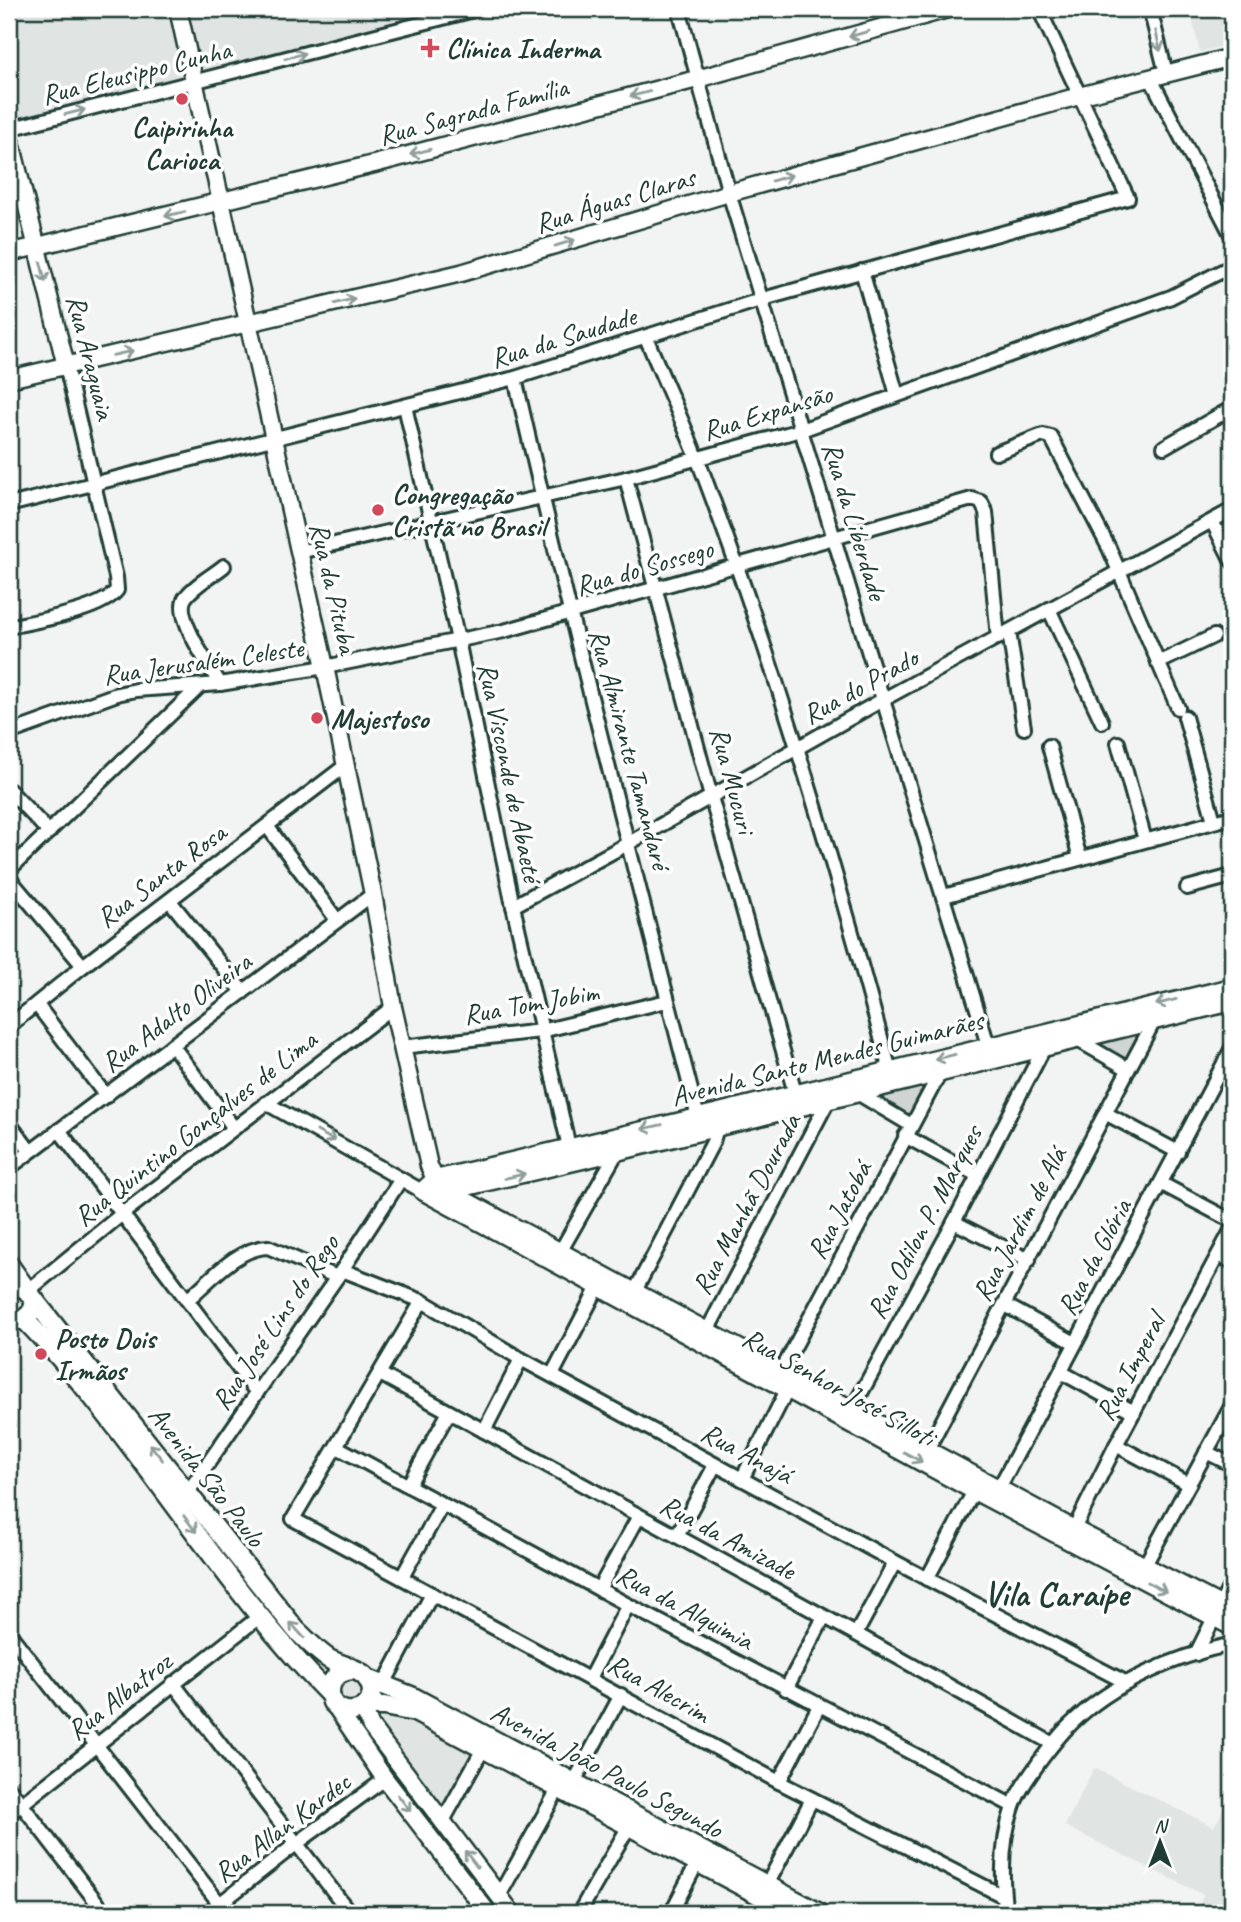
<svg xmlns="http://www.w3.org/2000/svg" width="1241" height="1922" viewBox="0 0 1241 1922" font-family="Caveat,sans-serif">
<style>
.built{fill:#e0e4e3}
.green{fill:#ced5d3;stroke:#768984;stroke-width:2}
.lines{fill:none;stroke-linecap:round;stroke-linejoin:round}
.minor-casing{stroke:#1f3d34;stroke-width:18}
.tertiary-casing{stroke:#1f3d34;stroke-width:21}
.secondary-casing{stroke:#1f3d34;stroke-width:23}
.minor{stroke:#fff;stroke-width:12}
.tertiary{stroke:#fff;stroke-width:16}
.secondary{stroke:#fff;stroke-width:18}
.oneway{stroke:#8f9e9a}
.poi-dot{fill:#d1495b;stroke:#fff;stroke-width:2.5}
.labels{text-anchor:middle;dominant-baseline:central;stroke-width:7;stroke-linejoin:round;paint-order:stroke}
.poi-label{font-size:28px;font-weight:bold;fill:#1f3d34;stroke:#fff;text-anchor:start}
.street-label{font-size:28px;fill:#1f3d34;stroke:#fff}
.district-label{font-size:35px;font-weight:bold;fill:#1f3d34;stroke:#fff}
</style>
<rect width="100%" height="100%" fill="#f2f3f3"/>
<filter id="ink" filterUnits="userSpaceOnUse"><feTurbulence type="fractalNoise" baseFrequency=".0143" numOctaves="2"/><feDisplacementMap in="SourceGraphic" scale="14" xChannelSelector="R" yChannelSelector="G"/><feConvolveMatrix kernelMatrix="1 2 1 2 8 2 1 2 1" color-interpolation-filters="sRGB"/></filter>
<g filter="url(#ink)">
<!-- built -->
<g class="built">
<polygon points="9,9 389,9 396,37 189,80 9,125"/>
<polygon points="1190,9 1232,9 1232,44 1200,52"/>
<polygon points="320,1665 482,1747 435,1828"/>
<polygon points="1094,1768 1214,1827 1232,1792 1232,1913 1195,1913 1204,1895 1065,1826"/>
</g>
<!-- green -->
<g class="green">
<polygon points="1144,1031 1127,1063 1094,1042"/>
<polygon points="931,1081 909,1117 874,1096"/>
</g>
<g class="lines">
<defs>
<g id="minor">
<polyline points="679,9 729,193 991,1055"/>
<polyline points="1150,9 1166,73"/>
<polyline points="1150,77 1232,236"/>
<polyline points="9,129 478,9"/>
<polyline points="862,271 897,395"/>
<path d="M646,337C666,386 689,434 707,484C779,676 837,873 890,1071"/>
<path d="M515,378C572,629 636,877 700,1125"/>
<polyline points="405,406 458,640 513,906 569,1147"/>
<polyline points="1164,447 1232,408"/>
<polyline points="996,453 1043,435 1051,437 1109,548 1178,708"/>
<polyline points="626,478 711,797 795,1093"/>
<polyline points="9,505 515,378 763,299 1128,198 1039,9"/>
<polyline points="1212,521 1232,561"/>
<polyline points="299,552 626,478 801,430 1171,297 1232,266"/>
<polyline points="1049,609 1102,722"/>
<path d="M9,627C35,621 101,611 117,590L116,577L66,366"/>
<polyline points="1009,632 1024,728"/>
<polyline points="1158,663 1214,636"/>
<path d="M220,684C210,667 174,616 185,598C194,585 212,576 224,566"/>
<polyline points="1185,717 1214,821"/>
<polyline points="9,733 117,694 136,690 220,684 325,667 504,631 972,499 981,502 986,512 998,638"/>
<polyline points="1118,743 1145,840"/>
<polyline points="1049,746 1080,858"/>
<polyline points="9,790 49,832"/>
<polyline points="267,826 337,920"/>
<polyline points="9,870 200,686"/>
<polyline points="9,878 83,966"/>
<polyline points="1187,888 1232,876"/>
<polyline points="944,896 1232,817"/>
<polyline points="170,901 243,992"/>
<polyline points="513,906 629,843 884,699 1232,510"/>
<polyline points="37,1005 106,1096"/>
<polyline points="9,1026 83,966 345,766"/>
<polyline points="1076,1039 1128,1069"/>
<polyline points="172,1045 234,1128"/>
<polyline points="402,1047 541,1031 667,1001"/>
<polyline points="859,1094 911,1125"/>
<polyline points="266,1103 422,1191"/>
<polyline points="1105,1113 1178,1152"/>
<polyline points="9,1123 30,1151"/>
<polyline points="59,1130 257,1393"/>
<polyline points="905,1136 977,1175"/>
<polyline points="9,1168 373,894"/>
<polyline points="1162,1184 1232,1221"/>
<polyline points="954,1222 1029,1260"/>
<polyline points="560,1252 617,1152"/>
<polyline points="1219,1255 1232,1262"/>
<polyline points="342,1270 422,1301 521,1359 895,1562 1127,1683"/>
<polyline points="29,1290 122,1214 393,1007"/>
<polyline points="635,1291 713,1142 717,1127 716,1121"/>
<path d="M187,1300C210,1281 236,1248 268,1247L337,1277"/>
<polyline points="422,1301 293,1519 779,1782 1003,1896"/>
<polyline points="1005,1305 1075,1343"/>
<polyline points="707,1331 828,1101"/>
<polyline points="782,1370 940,1073"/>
<polyline points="1061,1372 1134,1412"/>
<polyline points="380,1374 856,1634 1053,1744"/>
<polyline points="552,1375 599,1285"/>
<polyline points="848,1417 954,1222 1045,1046"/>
<polyline points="484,1431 521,1359"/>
<polyline points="1116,1445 1189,1484"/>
<polyline points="337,1447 628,1605 1013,1806"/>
<polyline points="927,1450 1154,1021"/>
<polyline points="1206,1452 1232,1465"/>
<polyline points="742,1479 788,1388"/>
<polyline points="408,1486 449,1412"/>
<polyline points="999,1488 1232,1048"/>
<polyline points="188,1492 342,1270 401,1179"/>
<polyline points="1074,1529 1116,1445 1232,1229"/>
<polyline points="677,1536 715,1465"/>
<polyline points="1145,1565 1232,1405"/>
<polyline points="402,1577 442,1505"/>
<polyline points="927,1579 974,1491"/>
<polyline points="599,1589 639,1516"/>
<polyline points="9,1633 227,1913"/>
<polyline points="856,1634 895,1562"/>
<polyline points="1196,1654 1232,1582"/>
<polyline points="590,1678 628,1605"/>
<polyline points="173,1683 350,1913"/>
<polyline points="384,1684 432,1594"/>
<polyline points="786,1689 824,1617"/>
<polyline points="574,1782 621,1695"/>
<polyline points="779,1782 819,1706"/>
<polyline points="9,1788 105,1913"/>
<polyline points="9,1814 259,1617"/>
<polyline points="443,1821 483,1749"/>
<polyline points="767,1885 812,1799"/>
<polyline points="499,1896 561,1784"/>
<polyline points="208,1913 296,1844 385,1779"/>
<polyline points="579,1913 629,1826"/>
<polyline points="671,1913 697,1863"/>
<path d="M1006,1913C1001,1878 1001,1841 1013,1807C1018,1791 1030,1775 1040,1761C1050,1748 1059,1735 1071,1724C1112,1683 1176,1656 1232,1644"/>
</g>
<g id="tertiary">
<polyline points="178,9 325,667 373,894 393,1007 429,1166 435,1179 448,1191 1074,1529 1232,1611"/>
<polyline points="9,134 66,366"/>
<polyline points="9,253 378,163 697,79 948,9"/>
<polyline points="9,379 461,273 729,193 1079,96 1232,57"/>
<polyline points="1232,987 715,1113 435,1179 422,1191 974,1491 1232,1627"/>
<polyline points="445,1192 617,1152 1232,1002"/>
<polyline points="336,1707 385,1779 488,1913"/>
<polyline points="363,1708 371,1727 512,1913"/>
</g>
<g id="secondary">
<polyline points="9,1265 26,1289"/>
<path d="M9,1289L16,1286L26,1289L35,1301C33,1315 23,1324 9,1318"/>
<path d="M35,1301L296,1630C307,1640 317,1651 329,1659C341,1666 361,1668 368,1680C383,1703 350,1724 332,1702C326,1685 334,1672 352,1670"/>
<path d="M24,1319C137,1435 216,1580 330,1695"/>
<polyline points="368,1679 411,1696 819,1913"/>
<polyline points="365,1706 384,1706 415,1712 791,1912"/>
</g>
</defs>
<!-- minor casing -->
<use href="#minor" class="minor-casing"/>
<!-- tertiary casing -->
<use href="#tertiary" class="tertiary-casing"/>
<!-- secondary casing -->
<use href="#secondary" class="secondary-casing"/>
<!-- minor -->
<use href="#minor" class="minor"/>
<!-- tertiary -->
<use href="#tertiary" class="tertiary"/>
<!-- secondary -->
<use href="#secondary" class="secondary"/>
</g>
<!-- one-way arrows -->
<defs><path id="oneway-shaft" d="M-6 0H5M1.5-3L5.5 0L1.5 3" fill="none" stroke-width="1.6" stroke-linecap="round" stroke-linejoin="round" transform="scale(1.75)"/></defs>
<g class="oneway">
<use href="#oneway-shaft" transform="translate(859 34) rotate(164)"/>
<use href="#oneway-shaft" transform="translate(1158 41) rotate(77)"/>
<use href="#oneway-shaft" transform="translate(295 56) rotate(-15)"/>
<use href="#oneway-shaft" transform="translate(640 94) rotate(165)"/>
<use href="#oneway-shaft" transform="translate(75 112) rotate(-14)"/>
<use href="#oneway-shaft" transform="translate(420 152) rotate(165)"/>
<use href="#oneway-shaft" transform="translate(782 178) rotate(-16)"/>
<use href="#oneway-shaft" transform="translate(175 214) rotate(167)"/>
<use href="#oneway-shaft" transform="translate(565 243) rotate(-17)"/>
<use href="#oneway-shaft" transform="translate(43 272) rotate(76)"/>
<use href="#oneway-shaft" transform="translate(345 301) rotate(-14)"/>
<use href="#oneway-shaft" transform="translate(123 353) rotate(-13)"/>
<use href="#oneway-shaft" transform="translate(1166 1002) rotate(166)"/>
<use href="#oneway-shaft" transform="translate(945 1057) rotate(166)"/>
<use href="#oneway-shaft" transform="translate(652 1127) rotate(167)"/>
<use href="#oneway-shaft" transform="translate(326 1136) rotate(29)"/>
<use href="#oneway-shaft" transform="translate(515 1176) rotate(-13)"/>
<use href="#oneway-shaft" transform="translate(156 1452) rotate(-129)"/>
<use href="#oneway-shaft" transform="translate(913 1457) rotate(29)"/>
<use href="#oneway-shaft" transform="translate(190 1524) rotate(53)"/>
<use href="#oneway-shaft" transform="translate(1157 1587) rotate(28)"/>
<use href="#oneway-shaft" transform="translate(297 1630) rotate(-132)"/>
<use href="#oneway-shaft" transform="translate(404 1803) rotate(52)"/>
<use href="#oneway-shaft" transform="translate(471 1859) rotate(-127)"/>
</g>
</g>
<!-- markers -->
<g class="poi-dot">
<path d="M426.5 37.5h7v7h7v7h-7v7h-7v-7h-7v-7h7z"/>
<circle cx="182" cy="99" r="7"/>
<circle cx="378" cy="510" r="7"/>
<circle cx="317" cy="718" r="7"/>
<circle cx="41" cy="1354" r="7"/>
</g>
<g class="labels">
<!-- poi labels -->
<g class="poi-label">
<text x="446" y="48">Clínica Inderma</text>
<text x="182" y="127" text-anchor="middle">Caipirinha<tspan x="182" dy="32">Carioca</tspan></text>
<text x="392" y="494">Congregação<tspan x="392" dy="32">Cristã no Brasil</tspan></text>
<text x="331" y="718">Majestoso</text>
<text x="55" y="1338">Posto Dois<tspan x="55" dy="32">Irmãos</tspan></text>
</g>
<!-- street labels -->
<g class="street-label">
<text transform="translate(136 72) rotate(-14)">Rua Eleusippo Cunha</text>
<text transform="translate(473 111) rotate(-15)">Rua Sagrada Família</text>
<text transform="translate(615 200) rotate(-17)">Rua Águas Claras</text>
<text transform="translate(563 337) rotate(-17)">Rua da Saudade</text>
<text transform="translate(91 357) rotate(76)">Rua Araguaia</text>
<text transform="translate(767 412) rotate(-17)">Rua Expansão</text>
<text transform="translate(855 521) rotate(73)">Rua da Liberdade</text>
<text transform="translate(644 567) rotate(-16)">Rua do Sossego</text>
<text transform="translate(334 588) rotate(77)">Rua da Pituba</text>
<text transform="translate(203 661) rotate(-8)">Rua Jerusalém Celeste</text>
<text transform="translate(860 686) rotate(-29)">Rua do Prado</text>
<text transform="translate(630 749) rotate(75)">Rua Almirante Tamandaré</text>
<text transform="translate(510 772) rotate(78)">Rua Visconde de Abaeté</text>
<text transform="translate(733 780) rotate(75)">Rua Mucuri</text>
<text transform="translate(161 875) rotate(-37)">Rua Santa Rosa</text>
<text transform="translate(531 1003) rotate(-10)">Rua Tom Jobim</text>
<text transform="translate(176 1012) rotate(-37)">Rua Adalto Oliveira</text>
<text transform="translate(827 1058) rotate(-14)">Avenida Santo Mendes Guimarães</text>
<text transform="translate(195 1128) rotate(-38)">Rua Quintino Gonçalves de Lima</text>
<text transform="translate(746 1204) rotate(-62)">Rua Manhã Dourada</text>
<text transform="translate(839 1210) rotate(-62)">Rua Jatobá</text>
<text transform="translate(924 1222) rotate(-62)">Rua Odilon P. Marques</text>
<text transform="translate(1019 1224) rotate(-62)">Rua Jardim de Alá</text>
<text transform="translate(1094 1257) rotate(-62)">Rua da Glória</text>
<text transform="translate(275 1322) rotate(-56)">Rua José Lins do Rego</text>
<text transform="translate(1130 1367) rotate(-62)">Rua Imperal</text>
<text transform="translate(839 1387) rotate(29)">Rua Senhor José Silloti</text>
<text transform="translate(747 1453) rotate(28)">Rua Anajá</text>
<text transform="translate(207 1476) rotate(52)">Avenida São Paulo</text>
<text transform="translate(728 1537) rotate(28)">Rua da Amizade</text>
<text transform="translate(685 1607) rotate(28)">Rua da Alquimia</text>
<text transform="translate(659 1688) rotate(29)">Rua Alecrim</text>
<text transform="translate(119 1696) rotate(-38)">Rua Albatroz</text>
<text transform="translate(607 1770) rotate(28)">Avenida João Paulo Segundo</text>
<text transform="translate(282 1827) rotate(-37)">Rua Allan Kardec</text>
</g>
<!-- district labels -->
<g class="district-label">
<text x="1056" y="1594">Vila Caraípe</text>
</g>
</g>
<!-- margin -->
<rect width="1241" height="1922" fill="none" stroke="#fff" stroke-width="35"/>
<rect x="18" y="18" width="1206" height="1887" fill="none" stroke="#1f3d34" stroke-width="2.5" filter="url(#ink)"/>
<!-- north arrow -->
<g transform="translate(1160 1842)" stroke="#ffffff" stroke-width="5" paint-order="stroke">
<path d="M0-5L12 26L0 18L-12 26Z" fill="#1f3d34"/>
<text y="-10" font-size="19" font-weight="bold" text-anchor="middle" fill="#1f3d34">N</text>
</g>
</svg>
